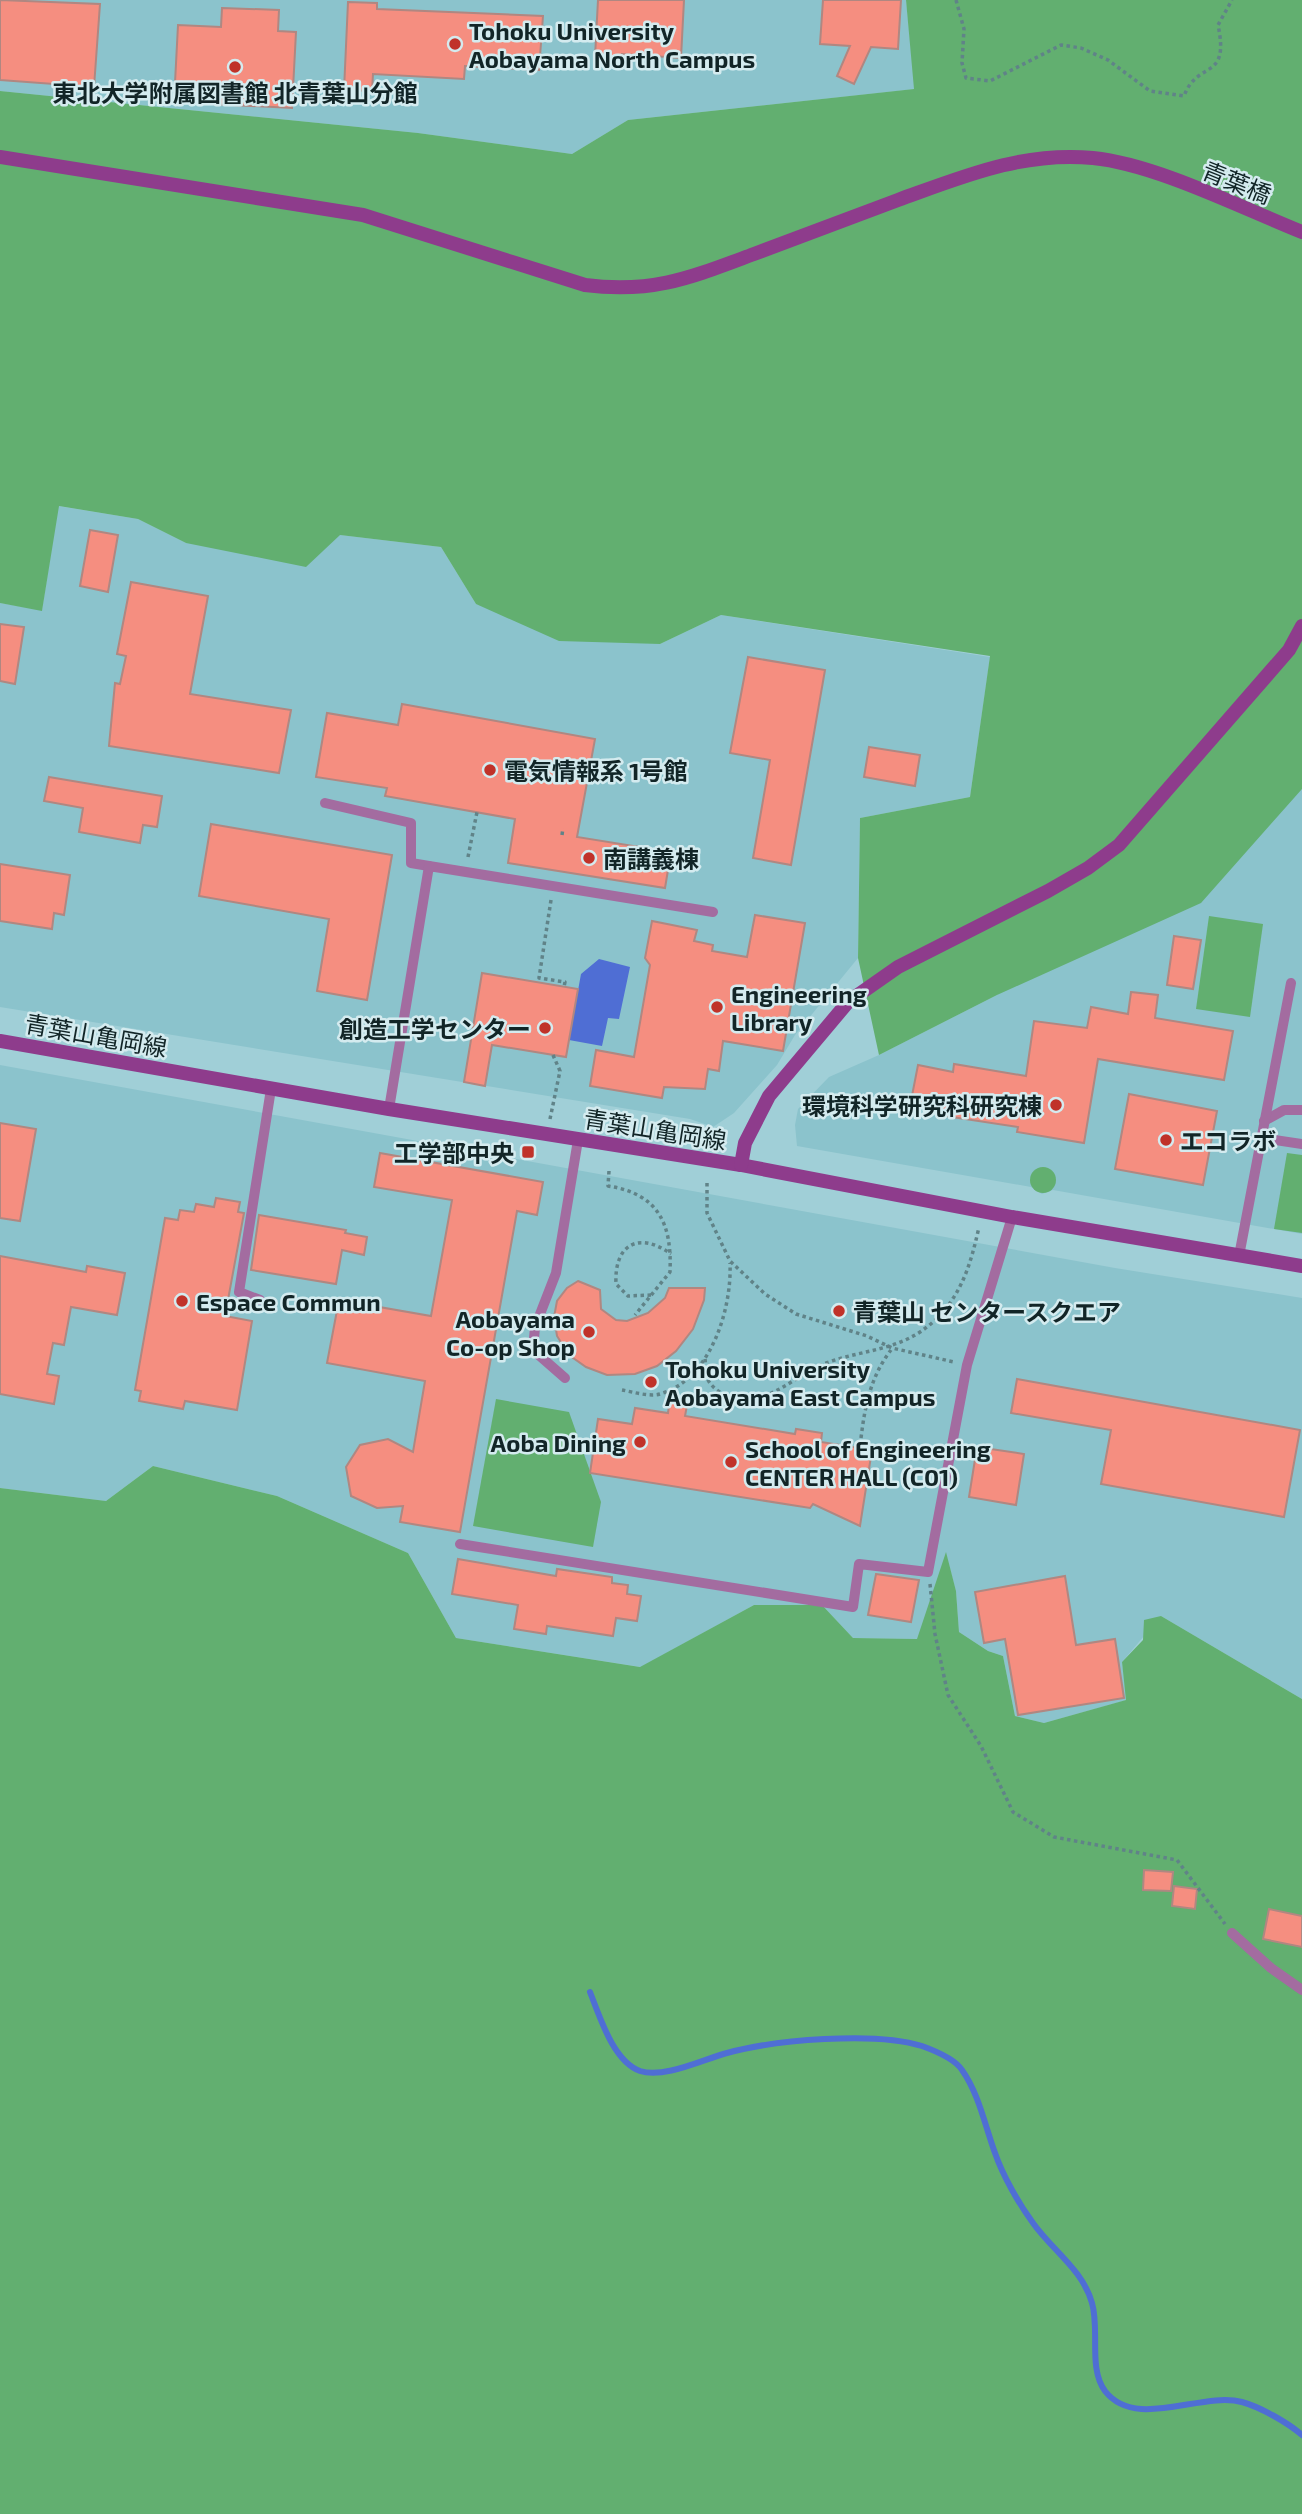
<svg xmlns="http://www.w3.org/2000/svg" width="1302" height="2514" viewBox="0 0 1302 2514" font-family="'Exo 2','Noto Sans JP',sans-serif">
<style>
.built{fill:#8bc3cc}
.green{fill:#62af70}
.water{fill:#4f6ed4}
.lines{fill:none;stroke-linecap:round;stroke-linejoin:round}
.stream{stroke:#4f6ed4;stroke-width:6}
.building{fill:#f58e80;stroke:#b08781;stroke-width:2}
.path{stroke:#608388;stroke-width:3.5;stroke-dasharray:3.5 3.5;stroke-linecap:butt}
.lane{stroke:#a36ca0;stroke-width:10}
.secondary{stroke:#8e3c8c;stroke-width:14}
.poi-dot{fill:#c03229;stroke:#d4ebef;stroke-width:2.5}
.labels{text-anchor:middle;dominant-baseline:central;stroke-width:5;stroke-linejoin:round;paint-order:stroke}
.poi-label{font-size:24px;font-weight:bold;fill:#122527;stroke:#d4ebef;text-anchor:start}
.street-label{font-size:24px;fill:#122527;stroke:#d4ebef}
</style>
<rect width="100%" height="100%" fill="#a0cfd7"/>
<!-- built -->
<g class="built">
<polygon points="0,0 906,0 915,89 628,120 572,154 418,133 0,91"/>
<polygon points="58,506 138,519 186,543 340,535 441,547 476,604 660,644 721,615 990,657 970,797 860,818 858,958 795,1035 777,1065 734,1113 713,1127 690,1119 0,1007 0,603 42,610"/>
<polygon points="1302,789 1302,1234 1053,1190 1042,1194 1031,1187 797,1146 795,1125 798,1109 829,1077 879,1055 997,995"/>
<polygon points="0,1065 1115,1268 1302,1298 1302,1699 1161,1616 1122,1662 1127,1700 1044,1723 1015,1716 1003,1656 988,1651 959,1632 956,1591 946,1554 918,1639 853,1638 822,1605 754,1605 641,1667 456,1638 408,1553 277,1496 153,1466 106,1501 0,1488"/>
</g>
<!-- green -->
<g class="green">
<polygon points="906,0 1302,0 1302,789 1201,903 997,995 879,1055 858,958 860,818 970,797 990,656 721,615 660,644 559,641 476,604 441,547 340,535 306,567 186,543 138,519 59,506 42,611 0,603 0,91 418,133 572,154 628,120 914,89"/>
<polygon points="1209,916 1263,924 1250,1017 1196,1009"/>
<polygon points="1287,1153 1302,1155 1302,1233 1274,1229"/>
<circle cx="1043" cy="1180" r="13"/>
<polygon points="496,1399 569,1412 601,1502 593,1547 473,1526"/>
<polygon points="153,1466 277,1496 408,1553 456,1638 640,1667 754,1605 822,1605 853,1638 917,1639 946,1552 956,1591 959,1632 988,1651 1003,1656 1015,1716 1044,1723 1126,1700 1122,1662 1143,1640 1144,1620 1161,1616 1302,1699 1302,2514 0,2514 0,1488 106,1501"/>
</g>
<!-- water -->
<polygon class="water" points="599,959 630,967 619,1019 608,1018 602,1046 569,1040 581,974"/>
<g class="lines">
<!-- stream -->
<path class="stream" d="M590,1992C600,2017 613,2061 640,2071C664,2079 704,2059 727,2053C774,2040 875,2031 922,2046C933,2050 955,2059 962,2070C979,2094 985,2126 995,2153C1003,2176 1019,2204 1033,2223C1052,2250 1083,2270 1092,2303C1100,2330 1088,2368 1105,2391C1136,2431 1201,2391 1242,2402C1260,2407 1287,2422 1302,2435"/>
</g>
<!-- building -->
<g class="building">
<polygon points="0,0 100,4 94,87 0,80"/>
<polygon points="598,0 684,0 681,58 622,54 622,58 595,57"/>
<polygon points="823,0 901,0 898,49 871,47 854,84 837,76 850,46 820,44"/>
<polygon points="348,2 377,3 377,9 543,16 539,70 465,66 464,79 373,74 372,91 344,90"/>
<polygon points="222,8 279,10 278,31 296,32 292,108 174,102 178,25 221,27"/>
<polygon points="90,530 118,535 108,592 80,586"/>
<polygon points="131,582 208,596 190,694 291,710 279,773 109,746 115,683 120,684 126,656 117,654"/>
<polygon points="0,624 24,627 15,684 0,681"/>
<polygon points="748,657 825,670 791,865 753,858 770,760 730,753"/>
<polygon points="402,704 595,739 577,837 671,852 665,888 508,863 515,819 385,796 387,788 316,777 327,713 398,725"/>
<polygon points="869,747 920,755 915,786 864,777"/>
<polygon points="49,777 162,796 157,827 143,825 140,843 79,832 83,808 44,801"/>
<polygon points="211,824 392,855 367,1000 317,991 329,919 199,896"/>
<polygon points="0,864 70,875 64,915 54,913 52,929 0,921"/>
<polygon points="755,915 805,923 783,1051 723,1041 719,1071 708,1069 705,1089 664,1087 662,1098 590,1086 596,1050 634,1057 650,965 645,958 652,921 697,930 694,941 713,945 712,951 747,957"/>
<polygon points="1174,936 1201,940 1193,989 1167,985"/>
<polygon points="482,973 578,989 566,1057 492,1045 485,1086 464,1082"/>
<polygon points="1131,992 1158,995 1155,1018 1233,1031 1224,1080 1098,1059 1084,1143 1017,1132 1018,1127 945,1116 946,1112 910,1106 918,1065 953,1072 954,1064 1026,1076 1034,1021 1087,1028 1091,1007 1128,1014"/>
<polygon points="1129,1094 1217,1111 1203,1185 1115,1169"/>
<polygon points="0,1123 36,1129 20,1221 0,1218"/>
<polygon points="380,1153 543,1182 537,1215 517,1211 460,1532 400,1522 403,1506 377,1508 351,1496 346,1467 360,1445 388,1439 413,1452 425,1381 327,1363 339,1300 431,1316 452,1200 374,1187"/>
<polygon points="216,1198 240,1202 238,1212 244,1213 225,1316 252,1321 237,1410 185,1401 183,1409 139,1401 141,1391 135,1390 165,1218 178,1220 180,1210 194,1212 196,1204 214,1207"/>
<polygon points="259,1215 346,1230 345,1233 367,1237 364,1255 342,1250 336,1284 251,1270"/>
<polygon points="0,1256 86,1272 87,1266 125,1273 117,1315 71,1307 64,1345 53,1343 47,1374 59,1376 54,1404 0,1394"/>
<polygon points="578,1281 600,1290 601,1309 616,1320 627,1321 648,1313 665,1298 669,1288 705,1288 704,1300 693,1329 676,1351 657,1366 635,1374 607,1375 586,1367 569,1355 557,1336 554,1317 557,1301 567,1288"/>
<polygon points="1017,1379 1300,1430 1284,1517 1101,1484 1111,1430 1011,1413"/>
<polygon points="670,1398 688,1400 685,1416 795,1434 796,1429 822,1433 821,1442 872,1450 860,1526 813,1504 810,1508 590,1473 598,1419 632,1424 635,1408 668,1413"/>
<polygon points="977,1447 1024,1454 1016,1505 969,1497"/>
<polygon points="458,1559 556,1576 557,1569 612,1577 612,1583 628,1585 627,1594 641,1596 637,1621 616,1618 613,1636 547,1626 546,1634 514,1629 518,1605 452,1594"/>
<polygon points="876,1574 919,1580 911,1622 868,1615"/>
<polygon points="1065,1576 1076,1645 1115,1639 1124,1698 1018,1715 1005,1639 984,1643 975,1592"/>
<polygon points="1144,1870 1173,1872 1171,1891 1143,1890"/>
<polygon points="1174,1886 1197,1889 1195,1909 1172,1906"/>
<polygon points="1269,1909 1302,1916 1302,1947 1263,1939"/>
</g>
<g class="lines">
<!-- path -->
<g class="path">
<path d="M956,0L964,29L962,63L966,78L990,81L1061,45L1081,48L1108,60L1150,91L1184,96C1198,59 1230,82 1218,25L1232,0"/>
<polyline points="562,835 563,828"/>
<polyline points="468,857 477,812"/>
<polyline points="551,900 539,978 565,982 564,987"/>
<polyline points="550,1119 560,1071 553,1055"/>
<path d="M609,1171L608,1186C659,1194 672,1224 670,1272L635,1315"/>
<polyline points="707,1183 707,1213 730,1261 765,1294 796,1314 867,1336 892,1348 954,1362"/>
<path d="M651,1295L628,1296L616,1284C614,1244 639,1231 671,1254"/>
<path d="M705,1359C706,1365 705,1375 708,1380C718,1398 747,1404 765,1396C787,1387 804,1372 826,1363C864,1349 902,1351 934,1321C962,1295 971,1263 979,1227"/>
<path d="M622,1390C633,1392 649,1397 660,1394C710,1380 732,1310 730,1263"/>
<path d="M861,1438C865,1405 871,1376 891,1350"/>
<polyline points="930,1584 935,1634 948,1695 981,1746 1013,1812 1054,1837 1177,1860 1225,1924"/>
</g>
<!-- lane -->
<g class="lane">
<polyline points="325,803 411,823 411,863 429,866"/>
<polyline points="389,1109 429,866 713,912"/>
<polyline points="1264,1121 1284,1110 1302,1110"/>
<polyline points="1261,1138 1302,1144"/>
<polyline points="1239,1256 1291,983"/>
<polyline points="260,1300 239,1292 271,1089"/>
<polyline points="565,1378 533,1350 535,1327 556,1273 578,1140"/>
<polyline points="460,1544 853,1607 859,1564 928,1572 967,1365 1012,1217"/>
<polyline points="1232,1933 1271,1968 1302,1990"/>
</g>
<!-- secondary -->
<g class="secondary">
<path d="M0,157L363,215L585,285C653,294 692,277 754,254C802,236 850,218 898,200C962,177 1023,151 1093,158C1155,164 1242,208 1302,232"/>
<polyline points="0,1041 389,1109 741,1165 1012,1217 1302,1266"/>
<polyline points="741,1165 745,1143 769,1096 848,1002 898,967 1048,891 1088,868 1119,845 1289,650 1302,626"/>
</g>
</g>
<!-- markers -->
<g class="poi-dot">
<circle cx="455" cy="44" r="7"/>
<circle cx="235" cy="67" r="7"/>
<circle cx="490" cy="770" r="7"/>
<circle cx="589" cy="858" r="7"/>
<circle cx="717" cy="1007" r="7"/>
<circle cx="545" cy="1028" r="7"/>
<circle cx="1056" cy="1105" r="7"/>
<circle cx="1166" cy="1140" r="7"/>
<rect x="521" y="1145" width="14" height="14" rx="3.5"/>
<circle cx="182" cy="1301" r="7"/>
<circle cx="839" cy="1311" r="7"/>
<circle cx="589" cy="1332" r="7"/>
<circle cx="651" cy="1382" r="7"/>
<circle cx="640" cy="1442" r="7"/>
<circle cx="731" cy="1462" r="7"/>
</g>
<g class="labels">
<!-- poi labels -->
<g class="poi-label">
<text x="469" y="30">Tohoku University<tspan x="469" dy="28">Aobayama North Campus</tspan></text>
<text x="235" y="92" text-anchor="middle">東北大学附属図書館 北青葉山分館</text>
<text x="504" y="770">電気情報系 1号館</text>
<text x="603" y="858">南講義棟</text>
<text x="731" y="993">Engineering<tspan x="731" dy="28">Library</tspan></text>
<text x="531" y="1028" text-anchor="end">創造工学センター</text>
<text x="1042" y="1105" text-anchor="end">環境科学研究科研究棟</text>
<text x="1180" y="1140">エコラボ</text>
<text x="514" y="1152" text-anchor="end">工学部中央</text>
<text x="196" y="1301">Espace Commun</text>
<text x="853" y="1311">青葉山 センタースクエア</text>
<text x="575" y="1318" text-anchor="end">Aobayama<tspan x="575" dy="28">Co-op Shop</tspan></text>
<text x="665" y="1368">Tohoku University<tspan x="665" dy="28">Aobayama East Campus</tspan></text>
<text x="626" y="1442" text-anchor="end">Aoba Dining</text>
<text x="745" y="1448">School of Engineering<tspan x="745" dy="28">CENTER HALL (C01)</tspan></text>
</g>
<!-- street labels -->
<g class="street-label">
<text transform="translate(1237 182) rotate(22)">青葉橋</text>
<text transform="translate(96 1035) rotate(10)">青葉山亀岡線</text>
<text transform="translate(655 1129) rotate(9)">青葉山亀岡線</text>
</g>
</g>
</svg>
